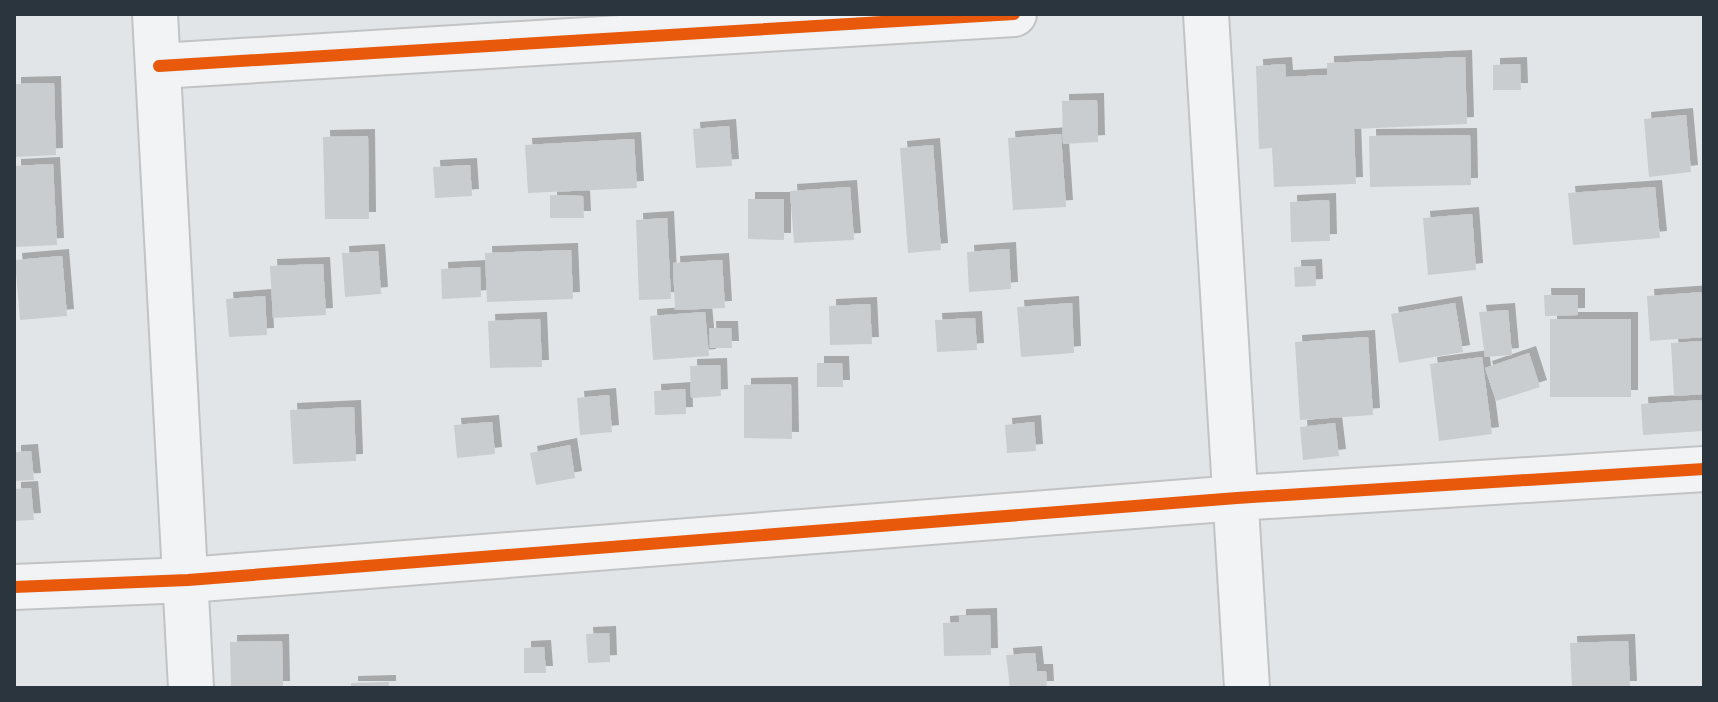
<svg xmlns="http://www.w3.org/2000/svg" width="1718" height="702" viewBox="0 0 1718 702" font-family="'Sofia Sans Condensed',sans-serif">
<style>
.building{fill:#cacdcf;filter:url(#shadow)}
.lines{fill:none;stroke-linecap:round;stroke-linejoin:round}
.minor-casing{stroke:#c1c3c5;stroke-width:48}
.minor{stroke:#f1f3f4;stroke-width:44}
.cycleway-casing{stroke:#f0f3f6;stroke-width:17}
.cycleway{stroke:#e8590c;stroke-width:12}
</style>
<defs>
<filter id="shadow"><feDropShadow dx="7" dy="-7" stdDeviation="0" flood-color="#0004"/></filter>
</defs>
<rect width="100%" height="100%" fill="#e2e5e7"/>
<!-- building -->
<g class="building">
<polygon points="1465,57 1467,124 1354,129 1356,184 1274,187 1272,148 1259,149 1256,66 1285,64 1286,77 1327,75 1327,63"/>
<polygon points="1520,64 1521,90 1493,90 1493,65"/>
<polygon points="54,83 56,155 14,157 14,84"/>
<polygon points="1097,100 1098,142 1063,144 1062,101"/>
<polygon points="1686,115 1691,172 1649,177 1644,119"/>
<polygon points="729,126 732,166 696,168 693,129"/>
<polygon points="1061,134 1066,207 1013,210 1008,138"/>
<polygon points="1470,135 1471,185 1370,187 1369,136"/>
<polygon points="368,136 369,219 325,219 323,137"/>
<polygon points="634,139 637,188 528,193 525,145"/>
<polygon points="933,145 941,250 908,253 900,148"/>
<polygon points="53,164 57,245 16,247 14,166"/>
<polygon points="470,165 472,196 435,198 433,167"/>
<polygon points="850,187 854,240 794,243 790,191"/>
<polygon points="1655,187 1660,238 1573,245 1568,193"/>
<polygon points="550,195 583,196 584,218 550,218"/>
<polygon points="748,199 784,199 784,240 748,239"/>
<polygon points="1329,200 1330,241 1291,242 1290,202"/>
<polygon points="1472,214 1476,270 1428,275 1423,218"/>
<polygon points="667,218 671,299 639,300 636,220"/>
<polygon points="1009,249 1011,289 969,292 967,252"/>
<polygon points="571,250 573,299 487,302 485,253"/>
<polygon points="378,251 381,294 345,297 342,253"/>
<polygon points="62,256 67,316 20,320 15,260"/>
<polygon points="722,260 725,308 675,310 673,263"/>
<polygon points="323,264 326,315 273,318 270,266"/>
<polygon points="1315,266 1316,286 1295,287 1294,267"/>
<polygon points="480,267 481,297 442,299 441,269"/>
<polygon points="1704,292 1704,337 1650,341 1647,296"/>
<polygon points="1544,295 1578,295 1578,315 1545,316"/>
<polygon points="265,296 267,335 229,337 226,299"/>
<polygon points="1072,303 1074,353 1021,357 1017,307"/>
<polygon points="1455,303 1463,352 1399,363 1391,314"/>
<polygon points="870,304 872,344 830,345 829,306"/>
<polygon points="1508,310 1512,355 1485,357 1479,312"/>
<polygon points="705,312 709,356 653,360 650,316"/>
<polygon points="975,318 977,350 937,352 935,320"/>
<polygon points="540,319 542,367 490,368 488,321"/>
<rect x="1550" y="319" width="81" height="78"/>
<polygon points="709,328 731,328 732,348 710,348"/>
<polygon points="1368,337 1373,415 1300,420 1295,342"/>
<polygon points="1704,341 1704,394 1674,396 1671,343"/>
<polygon points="1529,353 1540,387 1496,401 1485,368"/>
<polygon points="1482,357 1492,434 1439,441 1430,364"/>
<polygon points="817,363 842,363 843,387 817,387"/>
<polygon points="720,365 721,396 691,398 690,366"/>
<polygon points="791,384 792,439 744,438 744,385"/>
<polygon points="685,389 686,414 655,415 654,391"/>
<polygon points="609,395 612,432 580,435 577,398"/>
<polygon points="1703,400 1704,431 1643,435 1641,404"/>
<polygon points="354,407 356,461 293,464 290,410"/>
<polygon points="492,422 495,454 457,458 454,425"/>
<polygon points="1034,422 1036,451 1007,453 1005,425"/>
<polygon points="1335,423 1339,456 1303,460 1300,427"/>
<polygon points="570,445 575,478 536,485 530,453"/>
<polygon points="31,451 34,480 14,481 14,452"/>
<polygon points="31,488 34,520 14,521 14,489"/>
<polygon points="990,615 991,655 944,656 943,623 959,622 959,616"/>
<polygon points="609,633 610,662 588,663 586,634"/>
<polygon points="282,641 283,688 231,688 230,642"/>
<polygon points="1628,641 1630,688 1572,688 1570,643"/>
<polygon points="544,647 546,673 524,673 524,648"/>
<polygon points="1035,653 1037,671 1046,671 1047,688 1010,688 1006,655"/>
<polygon points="389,682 389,688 351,688 351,683"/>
</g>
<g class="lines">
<defs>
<g id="minor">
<polyline points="155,14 191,688"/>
<polyline points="1206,14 1247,688"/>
<polyline points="159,66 1014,14"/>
<polyline points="14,587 188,580 1237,498 1704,469"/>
</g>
</defs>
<!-- minor casing -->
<use href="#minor" class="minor-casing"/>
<!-- minor -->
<use href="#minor" class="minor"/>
<defs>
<g id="cycleway">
<polyline points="159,66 1014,14"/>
<polyline points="14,587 188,580 1237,498 1704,469"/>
</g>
</defs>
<!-- cycleway casing -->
<use href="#cycleway" class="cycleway-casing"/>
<!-- cycleway -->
<use href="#cycleway" class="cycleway"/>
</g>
<!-- border -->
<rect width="1718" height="702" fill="none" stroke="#2b353e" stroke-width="32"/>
</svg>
